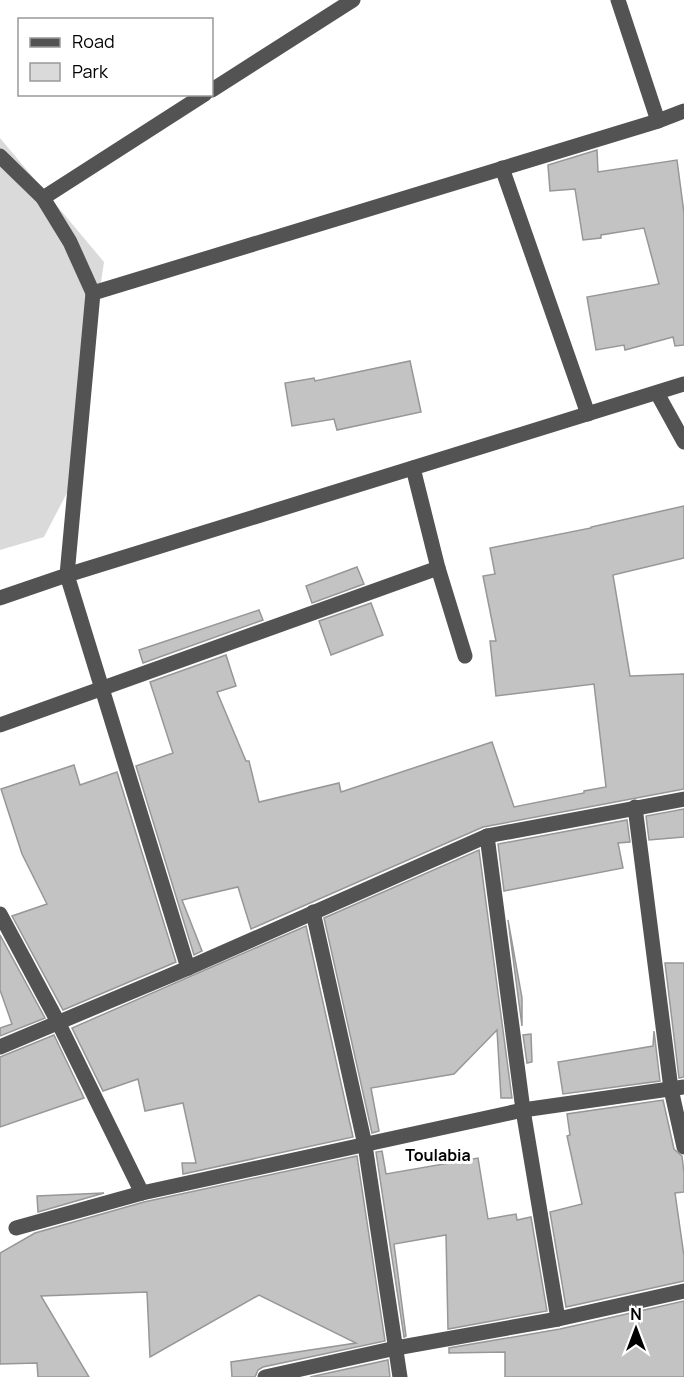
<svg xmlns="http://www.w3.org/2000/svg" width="684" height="1377" viewBox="0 0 684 1377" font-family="Manrope,sans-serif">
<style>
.green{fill:#dadada}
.building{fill:#c3c3c3;stroke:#979797;stroke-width:1.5}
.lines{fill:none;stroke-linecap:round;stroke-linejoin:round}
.minor{stroke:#535353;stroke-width:15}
.labels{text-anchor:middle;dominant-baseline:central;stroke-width:6;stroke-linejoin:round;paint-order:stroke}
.neighbourhood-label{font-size:16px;font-weight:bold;fill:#000;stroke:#fff}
</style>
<rect width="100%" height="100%" fill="#fff"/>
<!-- green -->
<polygon class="green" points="0,138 104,262 71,485 44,537 0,550"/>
<!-- building -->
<g class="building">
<polygon points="597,150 598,172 677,160 684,213 684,345 675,346 673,337 625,350 624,345 596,350 587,297 659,284 644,228 601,235 601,238 583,240 575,189 550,191 548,165"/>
<polygon points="410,361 421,412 337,430 334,419 292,426 285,383 314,378 315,381"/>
<polygon points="684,506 684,558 613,575 630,676 684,674 684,789 483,827 251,929 238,887 182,900 202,951 194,955 136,766 173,753 150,682 226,655 236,686 217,692 246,761 249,761 259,802 339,783 341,792 492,742 514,807 584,793 584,791 606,787 594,684 496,696 490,641 496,641 483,576 495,574 490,548 591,528 591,527"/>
<polygon points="357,567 364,584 312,603 306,586"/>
<polygon points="371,603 383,635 331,655 319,621"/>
<polygon points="259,610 263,620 143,663 139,650"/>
<polygon points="74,765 80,785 117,772 176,962 63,1010 12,916 47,904 22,854 1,789"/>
<polygon points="684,809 684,837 649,840 646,816"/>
<polygon points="627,820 630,842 618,843 623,868 504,891 498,844"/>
<polygon points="479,850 512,1098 501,1098 497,1030 454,1074 371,1088 379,1131 372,1133 324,918"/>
<polygon points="508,920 522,998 522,1026"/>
<polygon points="306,926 353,1137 183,1174 182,1163 196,1163 183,1103 145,1111 138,1079 103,1091 72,1028"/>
<polygon points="0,935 45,1018 0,1036 0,1028 12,1024 0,990"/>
<polygon points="665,963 684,963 684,1077 679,1078"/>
<polygon points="654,1031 660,1081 563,1094 558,1062 653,1046"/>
<polygon points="531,1034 532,1062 527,1063 523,1035"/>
<polygon points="54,1035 84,1098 0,1127 0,1057"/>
<polygon points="663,1100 674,1149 682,1156 684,1173 684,1192 675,1193 684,1256 684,1281 566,1307 550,1212 582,1204 567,1136 570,1135 567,1114"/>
<polygon points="382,1151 386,1174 478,1158 488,1219 516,1214 517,1220 531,1217 547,1311 448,1329 446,1235 394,1244 406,1336 404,1337 376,1152"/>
<polygon points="357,1156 385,1341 263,1367 258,1370 255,1377 232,1377 231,1362 356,1343 259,1295 150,1357 147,1292 41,1296 89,1377 38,1377 37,1363 0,1364 0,1253 35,1233 144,1202"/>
<polygon points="104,1193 38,1212 37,1196"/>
<polygon points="684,1301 684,1377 505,1377 505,1352 449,1353 449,1348 560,1329"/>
<polygon points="388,1360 390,1377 310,1377"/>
</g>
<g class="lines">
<!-- minor -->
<g class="minor">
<polyline points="618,0 658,121"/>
<polyline points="212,90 353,0"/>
<polyline points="0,156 43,198 70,242 93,293 67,575 0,598"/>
<polyline points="502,168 588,414"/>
<polyline points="43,198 205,94"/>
<polyline points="93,293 658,121 684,111"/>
<polyline points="657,393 684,442"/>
<polyline points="413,468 438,568 465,656"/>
<polyline points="0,725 438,568"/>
<polyline points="635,807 671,1089 684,1147"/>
<polyline points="487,836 523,1110 558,1319"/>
<polyline points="313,912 365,1145 400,1377"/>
<polyline points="0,914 58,1022 142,1193"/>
<polyline points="188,968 67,575 684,384"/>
<polyline points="0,1047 188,968 487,836 684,799"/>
<polyline points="16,1228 142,1193 523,1110 684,1087"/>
<polyline points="265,1377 396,1348 558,1319 684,1291"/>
</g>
</g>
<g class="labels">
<!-- neighbourhood labels -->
<g class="neighbourhood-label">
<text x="438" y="1155">Toulabia</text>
</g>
</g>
<!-- legend -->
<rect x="18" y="18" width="195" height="78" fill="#ffffff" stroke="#999999" stroke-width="1.5"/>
<rect x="30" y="38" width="30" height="9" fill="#535353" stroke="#999999" stroke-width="1.5"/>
<text x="72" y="48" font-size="18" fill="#000000">Road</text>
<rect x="30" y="63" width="30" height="18" fill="#dadada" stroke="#999999" stroke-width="1.5"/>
<text x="72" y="78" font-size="18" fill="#000000">Park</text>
<!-- north arrow -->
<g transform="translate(636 1329)" stroke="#ffffff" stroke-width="4.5" paint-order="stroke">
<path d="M0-4.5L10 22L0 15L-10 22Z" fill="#000000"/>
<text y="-9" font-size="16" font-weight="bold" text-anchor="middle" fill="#000000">N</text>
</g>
</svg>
